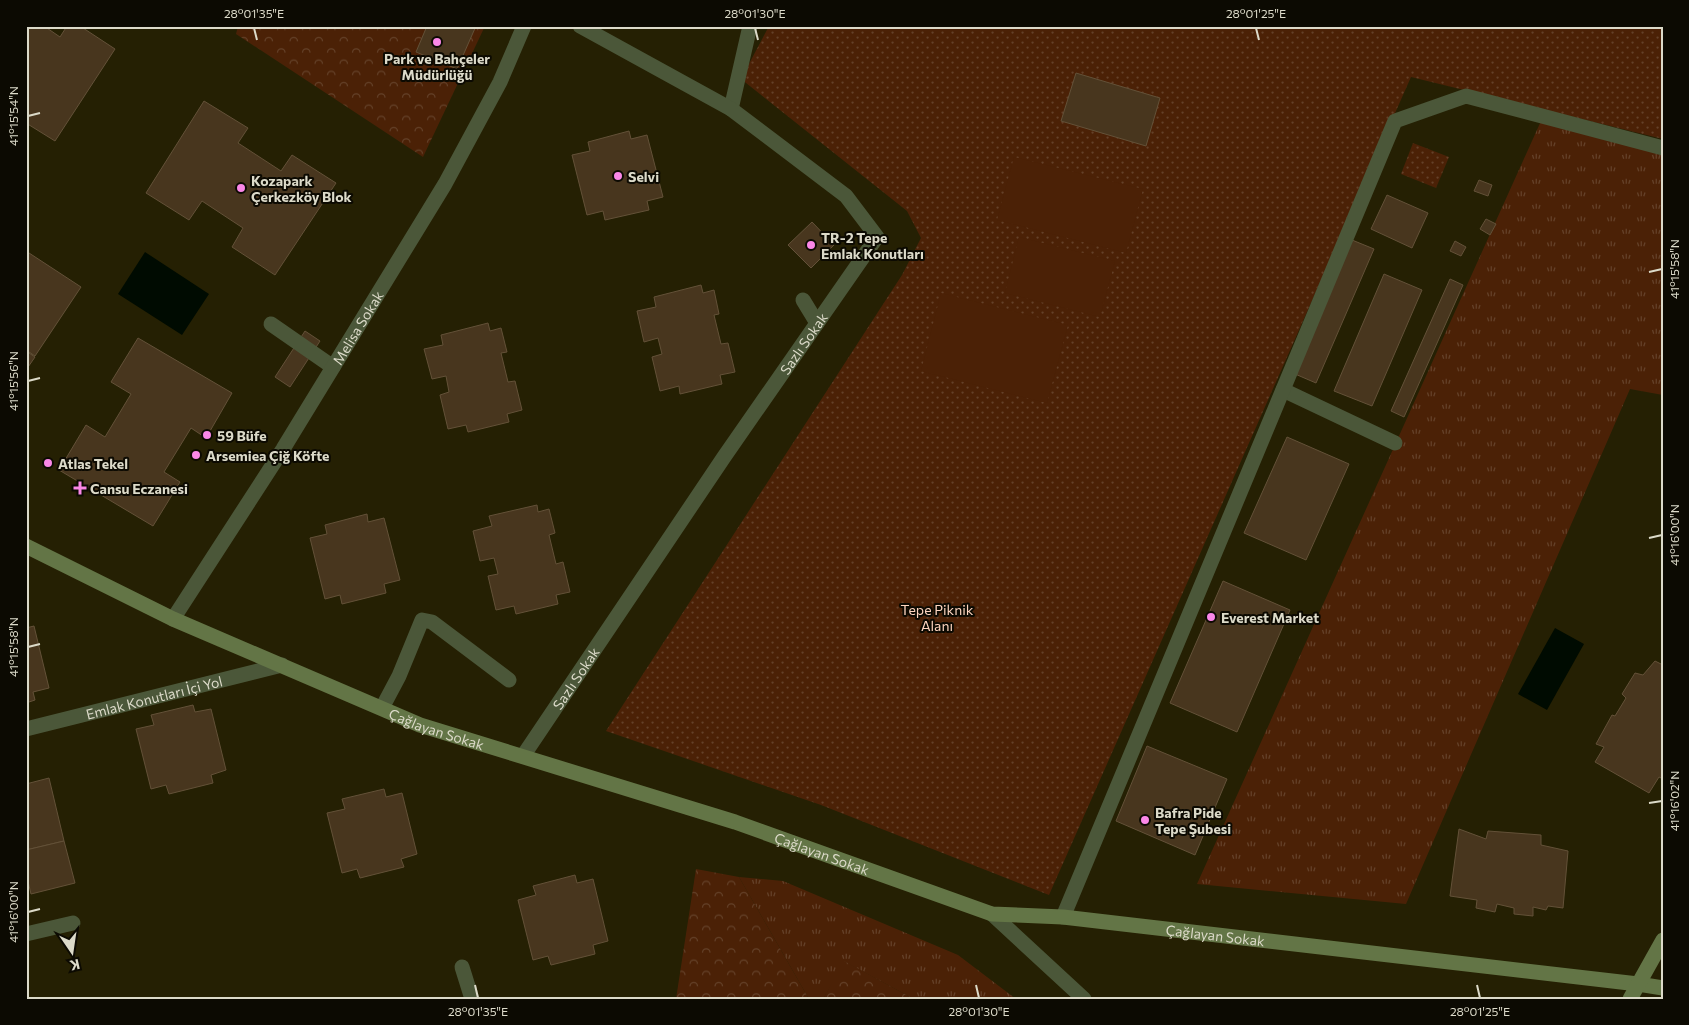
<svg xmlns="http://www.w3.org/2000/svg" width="1689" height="1025" viewBox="0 0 1689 1025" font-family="Commissioner,sans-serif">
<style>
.grass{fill:url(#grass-tufts)}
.forest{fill:url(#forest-crowns)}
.park{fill:url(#park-dots)}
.garden{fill:#4b2106}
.water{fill:#000b01}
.building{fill:#48361e;stroke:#635138}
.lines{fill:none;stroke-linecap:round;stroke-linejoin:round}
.lane{stroke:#4b5739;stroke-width:15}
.street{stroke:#4b5739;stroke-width:15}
.secondary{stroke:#637546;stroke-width:15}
.ticks{fill:none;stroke:#dcdac9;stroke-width:2}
.poi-dot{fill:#fa87e7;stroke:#0c0a02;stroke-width:2}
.labels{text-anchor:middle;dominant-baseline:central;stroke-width:4;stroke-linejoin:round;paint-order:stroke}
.poi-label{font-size:14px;font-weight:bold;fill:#dcdac9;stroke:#0c0a02;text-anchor:start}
.street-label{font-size:14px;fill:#dcdac9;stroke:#0c0a02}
.park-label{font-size:14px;fill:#fed5bf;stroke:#0c0a02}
.neatline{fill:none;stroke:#dcdac9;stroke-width:2}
.ticks-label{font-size:12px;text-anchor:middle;fill:#dcdac9}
</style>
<defs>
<pattern id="grass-tufts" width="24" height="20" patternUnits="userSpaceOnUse" patternTransform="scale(1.25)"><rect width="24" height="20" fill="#4b2106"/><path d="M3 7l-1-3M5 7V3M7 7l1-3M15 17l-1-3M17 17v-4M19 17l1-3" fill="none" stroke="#644129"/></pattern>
<pattern id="forest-crowns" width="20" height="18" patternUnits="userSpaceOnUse" patternTransform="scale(1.25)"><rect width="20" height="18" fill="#4b2106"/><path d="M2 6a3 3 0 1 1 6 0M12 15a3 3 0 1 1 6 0" fill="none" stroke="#644129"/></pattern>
<pattern id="park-dots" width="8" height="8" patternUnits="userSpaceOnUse" patternTransform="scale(1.25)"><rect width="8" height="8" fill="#4b2106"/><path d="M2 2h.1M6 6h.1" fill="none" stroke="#644129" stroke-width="1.8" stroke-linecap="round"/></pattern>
</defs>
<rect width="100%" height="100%" fill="#252003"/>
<!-- grass -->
<g class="grass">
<polygon points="1541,121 1663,155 1663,395 1630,389 1406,904 1197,884"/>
<polygon points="739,877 783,881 958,955 1016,999 914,999 845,962 823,999 809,999"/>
</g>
<!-- forest -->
<g class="forest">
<polygon points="238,26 485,26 423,157 236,34"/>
<polygon points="696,869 739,877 809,999 676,999"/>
<polygon points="844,961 914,999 823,999"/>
</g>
<!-- park -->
<g class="park">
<polygon points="769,26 1663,26 1663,139 1411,77 1049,895 821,805 606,731 902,275 921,238 907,211 741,79"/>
<polygon points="1413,143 1449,157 1436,188 1401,174"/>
</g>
<!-- garden -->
<g class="garden">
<polygon points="1014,157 1143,189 1126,253 997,220"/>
<polygon points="1019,237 1115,261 1100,317 1005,293"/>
<polygon points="941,293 1068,325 1047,403 921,371"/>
</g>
<!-- water -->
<g class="water">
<polygon points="145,252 209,294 182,335 118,294"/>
<polygon points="1555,628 1584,644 1547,710 1518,694"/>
</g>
<!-- building -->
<g class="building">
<polygon points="26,26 44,26 60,37 67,26 80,26 115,49 55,141 26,123"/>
<polygon points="427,26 476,26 457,69 416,52"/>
<polygon points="1076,73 1160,98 1146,146 1061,121"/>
<polygon points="204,101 248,128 238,143 281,171 292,155 336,183 275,275 232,247 243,228 202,201 189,220 146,193"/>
<polygon points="629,131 631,139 647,135 663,197 647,201 649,210 605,220 603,211 587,215 572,155 590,151 588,142"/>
<polygon points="1479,180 1492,185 1488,196 1474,191"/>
<polygon points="1387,195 1428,213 1412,248 1371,229"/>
<polygon points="1486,219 1496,224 1490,235 1480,229"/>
<polygon points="812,222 834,245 811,268 788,245"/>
<polygon points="1352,240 1374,249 1316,383 1295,374"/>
<polygon points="1455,241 1466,247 1461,256 1450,251"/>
<polygon points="26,251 81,287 35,356 26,350"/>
<polygon points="1384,274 1422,290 1372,406 1334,391"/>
<polygon points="1450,279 1463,285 1404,417 1391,411"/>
<polygon points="701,285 703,293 714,290 719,314 714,315 721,344 728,343 735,372 720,375 722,384 680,394 679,386 660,391 652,357 662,354 658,338 644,342 637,311 656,307 654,297"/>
<polygon points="488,323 490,331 501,328 507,352 501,353 508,382 515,381 522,410 507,414 509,422 468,432 466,425 448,429 440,395 449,392 446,376 432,379 424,349 443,345 441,335"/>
<polygon points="305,331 320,341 290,387 275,377"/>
<polygon points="138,338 232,393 206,438 191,428 164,472 180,482 153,526 59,470 86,425 105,437 131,394 111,382"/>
<polygon points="26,351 35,357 26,370"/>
<polygon points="1287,437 1349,464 1306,560 1244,533"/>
<polygon points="537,505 538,512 549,509 555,533 549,535 556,564 563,562 570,592 556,595 558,604 516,614 514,606 496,610 488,576 498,574 494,558 480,561 473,531 492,526 489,516"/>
<polygon points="367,514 368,522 384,518 400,580 384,584 386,593 342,604 340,595 325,599 310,538 327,534 325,525"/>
<polygon points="1223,581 1290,610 1237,732 1170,703"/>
<polygon points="34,626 49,688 33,692 35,700 26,703 26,628"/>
<polygon points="1655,661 1663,665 1663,779 1659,777 1649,793 1595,762 1604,747 1596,744 1612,715 1615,716 1626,698 1622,694 1635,673 1643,675"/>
<polygon points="193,705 195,712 211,709 226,770 211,775 213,783 169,794 166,785 151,789 136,729 154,725 151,715"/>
<polygon points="1147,746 1227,779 1195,855 1116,821"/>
<polygon points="49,778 64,841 26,850 26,784"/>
<polygon points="384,789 386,797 402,793 417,854 401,859 404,867 360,878 357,869 342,873 327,813 345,809 342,799"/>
<polygon points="1459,829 1486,839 1488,831 1541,835 1541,845 1568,851 1563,908 1548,906 1546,910 1533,907 1533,916 1514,914 1514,908 1497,904 1495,912 1476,908 1477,900 1450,896"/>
<polygon points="64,841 75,883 31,894 26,873 26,850"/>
<polygon points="575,875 577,883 593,879 608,941 593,945 595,954 551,965 548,956 533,960 518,900 536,895 533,886"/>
</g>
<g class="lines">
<!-- lane -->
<g class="lane">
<polyline points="731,109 750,26"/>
<polyline points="271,324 333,367"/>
<polyline points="1283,390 1395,443"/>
<path id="s1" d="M26,729L282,665"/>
<polyline points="992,914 1084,999"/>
<polyline points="1063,917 1395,121 1466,96 1663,148"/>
<polyline points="26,934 73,923"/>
<polyline points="462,967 472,999"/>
</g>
<!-- street -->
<g class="street">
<polyline points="803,300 817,323"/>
<path id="s2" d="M173,619L283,449L445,184L500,82L524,26"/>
<polyline points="382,708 399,676 422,620 432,622 509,680"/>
<path id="s3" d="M523,756L724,457L877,237L846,196L731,109L580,26"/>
</g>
<!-- secondary -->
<g class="secondary">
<path id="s4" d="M26,546L173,619L420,725L735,822L992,914L1063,917L1638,984L1663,988"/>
<polyline points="1630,999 1663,940"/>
</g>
</g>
<!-- ticks -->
<path class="ticks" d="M254,28L257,40M755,28L758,40M1256,28L1259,40M28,116L40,113M1649,272L1662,269M28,381L40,378M1649,538L1662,535M28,647L40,644M1649,803L1662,801M28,912L40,909M475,985L478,998M976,985L979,998M1477,985L1480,998"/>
<!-- markers -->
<g class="poi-dot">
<circle cx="437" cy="42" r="5"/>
<circle cx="618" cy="176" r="5"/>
<circle cx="241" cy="188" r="5"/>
<circle cx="811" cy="245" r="5"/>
<circle cx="207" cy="435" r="5"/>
<circle cx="196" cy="455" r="5"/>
<circle cx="48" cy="463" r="5"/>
<path d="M77.5 480.5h5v5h5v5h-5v5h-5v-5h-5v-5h5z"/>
<circle cx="1211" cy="617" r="5"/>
<circle cx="1145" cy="820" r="5"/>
</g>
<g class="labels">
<!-- poi labels -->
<g class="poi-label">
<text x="437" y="58" text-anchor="middle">Park ve Bahçeler<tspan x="437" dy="16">Müdürlüğü</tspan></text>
<text x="628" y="176">Selvi</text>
<text x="251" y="180">Kozapark<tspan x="251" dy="16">Çerkezköy Blok</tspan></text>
<text x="821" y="237">TR-2 Tepe<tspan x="821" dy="16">Emlak Konutları</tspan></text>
<text x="217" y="435">59 Büfe</text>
<text x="206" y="455">Arsemiea Çiğ Köfte</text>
<text x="58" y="463">Atlas Tekel</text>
<text x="90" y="488">Cansu Eczanesi</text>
<text x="1221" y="617">Everest Market</text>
<text x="1155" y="812">Bafra Pide<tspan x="1155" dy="16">Tepe Şubesi</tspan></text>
</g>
<!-- street labels -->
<g class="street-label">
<text stroke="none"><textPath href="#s2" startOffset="345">Melisa Sokak</textPath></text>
<text stroke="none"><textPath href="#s3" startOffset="499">Sazlı Sokak</textPath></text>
<text stroke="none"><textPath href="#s3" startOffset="94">Sazlı Sokak</textPath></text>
<text stroke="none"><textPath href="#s1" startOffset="132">Emlak Konutları İçi Yol</textPath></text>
<text stroke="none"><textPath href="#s4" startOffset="450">Çağlayan Sokak</textPath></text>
<text stroke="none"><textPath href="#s4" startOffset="855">Çağlayan Sokak</textPath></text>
<text stroke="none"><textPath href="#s4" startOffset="1260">Çağlayan Sokak</textPath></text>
</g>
<!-- park labels -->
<g class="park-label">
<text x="937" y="609">Tepe Piknik<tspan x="937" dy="16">Alanı</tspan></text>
</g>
</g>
<!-- border -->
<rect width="1689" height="1025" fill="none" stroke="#0c0a02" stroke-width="55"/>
<!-- north arrow -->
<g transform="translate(72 952) rotate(167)" stroke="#0c0a02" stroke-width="4" paint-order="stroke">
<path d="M0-4L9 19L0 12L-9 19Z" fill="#dcdac9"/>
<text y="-8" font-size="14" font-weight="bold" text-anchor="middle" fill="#dcdac9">K</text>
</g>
<rect x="28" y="28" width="1634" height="970" class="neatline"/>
<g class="ticks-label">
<text x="254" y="18">28°01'35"E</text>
<text x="755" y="18">28°01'30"E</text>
<text x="1256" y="18">28°01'25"E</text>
<text transform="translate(14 116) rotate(-90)" y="4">41°15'54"N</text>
<text transform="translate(1675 269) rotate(-90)" y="4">41°15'58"N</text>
<text transform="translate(14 381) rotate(-90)" y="4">41°15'56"N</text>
<text transform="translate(1675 535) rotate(-90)" y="4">41°16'00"N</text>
<text transform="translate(14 647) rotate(-90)" y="4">41°15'58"N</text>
<text transform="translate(1675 801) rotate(-90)" y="4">41°16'02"N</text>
<text transform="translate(14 912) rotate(-90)" y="4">41°16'00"N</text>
<text x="478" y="1016">28°01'35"E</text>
<text x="979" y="1016">28°01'30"E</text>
<text x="1480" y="1016">28°01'25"E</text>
</g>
</svg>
